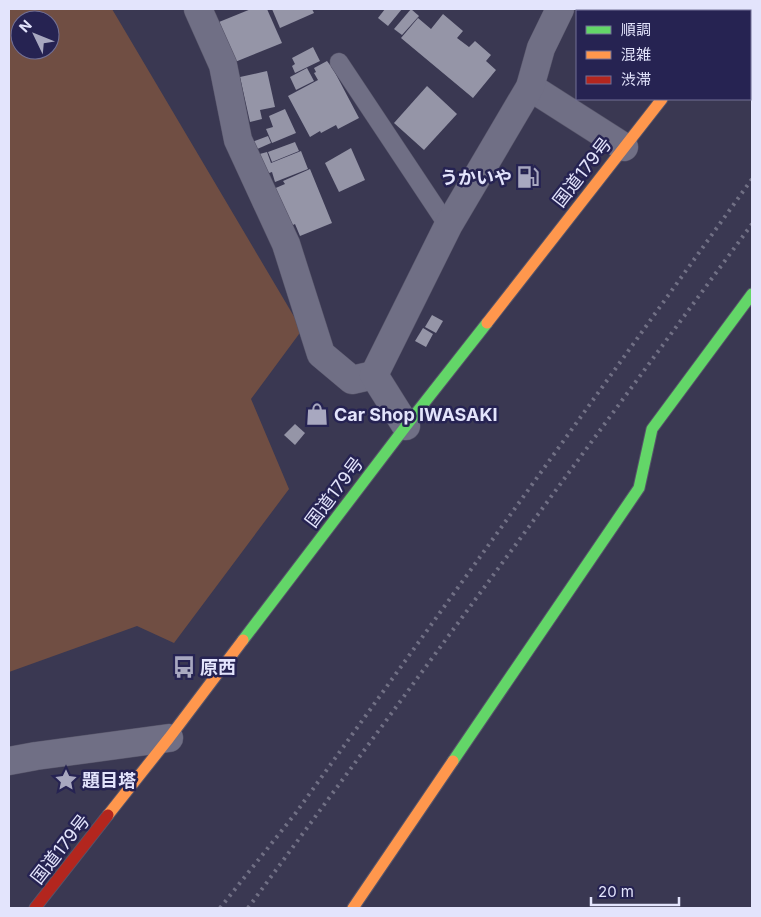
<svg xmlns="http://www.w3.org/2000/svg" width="761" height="917" viewBox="0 0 761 917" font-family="Inter,'Noto Sans JP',sans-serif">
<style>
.green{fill:#704e43;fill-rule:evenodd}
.building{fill:#9595a7}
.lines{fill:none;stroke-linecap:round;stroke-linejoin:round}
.lane-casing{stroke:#565469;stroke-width:19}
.street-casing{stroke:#565469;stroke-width:29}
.fast-casing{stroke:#565469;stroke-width:13}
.slow-casing{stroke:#565469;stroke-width:13}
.jam-casing{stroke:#565469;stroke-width:13}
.lane{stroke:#706f85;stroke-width:18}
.street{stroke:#706f85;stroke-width:28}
.fast{stroke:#63d668;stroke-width:11}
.slow{stroke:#ff974d;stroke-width:11}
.jam{stroke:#b3261e;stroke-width:11}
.rail{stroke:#717085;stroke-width:4;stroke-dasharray:2.5 5;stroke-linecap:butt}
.labels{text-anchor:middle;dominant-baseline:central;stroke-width:5;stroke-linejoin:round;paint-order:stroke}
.street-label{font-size:18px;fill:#e3e4fc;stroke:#262352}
.poi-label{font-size:18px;font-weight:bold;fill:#e3e4fc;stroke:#262352;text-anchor:start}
</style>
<rect width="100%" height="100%" fill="#3a3852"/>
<!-- green -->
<path class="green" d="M9,9H112L302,330L251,399L289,489L174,643L137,626L9,672ZM20,20H50V50H20Z"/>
<!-- building -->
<g class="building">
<polygon points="251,9 267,9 282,43 235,62 219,22"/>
<polygon points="272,9 312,9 314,13 280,28"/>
<polygon points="385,9 402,9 388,26 378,18"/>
<polygon points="411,9 419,16 402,35 394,29"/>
<polygon points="587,9 681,9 679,11 590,11"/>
<polygon points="443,14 463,31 457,38 469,47 475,41 491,55 486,61 496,70 473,98 401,38 418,18 431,29"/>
<polygon points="313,47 320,61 295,73 292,66 295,64 292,58"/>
<polygon points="327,61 330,65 331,65 359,118 338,129 336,125 321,133 320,131 310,137 288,96 318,80 314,73 316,72 314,68"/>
<polygon points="307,68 314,81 296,90 290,77"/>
<polygon points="267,71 275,107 260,110 262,119 250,122 240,77"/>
<polygon points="427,86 457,114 424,150 394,123"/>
<polygon points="285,109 296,133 272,143 266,129 273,127 269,116"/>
<polygon points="268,136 271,143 255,150 252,142"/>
<polygon points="295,142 299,151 272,162 268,152"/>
<polygon points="351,148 365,180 339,192 325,163"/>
<polygon points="301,151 308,169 275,182 272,172 263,175 256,155 267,152 271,163"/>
<polygon points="310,169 332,223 300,236 295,224 287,228 271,190 285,184 283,181"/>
<polygon points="432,315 443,321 436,333 425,327"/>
<polygon points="423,328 433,334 426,347 415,341"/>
<polygon points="295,424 305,433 295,445 284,435"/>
</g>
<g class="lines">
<defs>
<polyline id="lane" points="339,62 448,226"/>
<g id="street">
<polyline points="198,9 223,65 238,140 286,244 321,354 352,380 374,375"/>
<polyline points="530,87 624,147"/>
<polyline points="406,426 374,375 448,226 530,87 541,48 560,9"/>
<polyline points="9,761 36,756 169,738"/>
</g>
<g id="fast">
<polyline points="730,11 732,9"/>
<polyline points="243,640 406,426 487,323"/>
<polyline points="453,761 639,488 652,429 752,294"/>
</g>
<g id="slow">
<polyline points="487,323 662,99"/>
<polyline points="108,815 169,738 243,640"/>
<polyline points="353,908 453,761"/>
</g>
<polyline id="jam" points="35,908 108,815"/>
</defs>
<!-- lane casing -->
<use href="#lane" class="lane-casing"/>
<!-- street casing -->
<use href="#street" class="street-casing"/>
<!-- fast casing -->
<use href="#fast" class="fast-casing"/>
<!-- slow casing -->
<use href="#slow" class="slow-casing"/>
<!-- jam casing -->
<use href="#jam" class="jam-casing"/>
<!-- lane -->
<use href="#lane" class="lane"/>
<!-- street -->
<use href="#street" class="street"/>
<!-- fast -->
<use href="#fast" class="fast"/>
<!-- slow -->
<use href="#slow" class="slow"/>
<!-- jam -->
<use href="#jam" class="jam"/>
<!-- rail -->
<g class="rail">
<polyline points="220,908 295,814 752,179"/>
<polyline points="248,908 752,224"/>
</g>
</g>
<!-- icons -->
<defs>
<symbol id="fuel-bare" viewBox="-9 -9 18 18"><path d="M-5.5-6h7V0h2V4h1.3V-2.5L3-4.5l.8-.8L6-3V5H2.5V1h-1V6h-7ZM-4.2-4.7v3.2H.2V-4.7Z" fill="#a8a8c0" stroke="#262352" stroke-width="2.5" paint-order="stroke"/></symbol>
<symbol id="shop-bare" viewBox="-9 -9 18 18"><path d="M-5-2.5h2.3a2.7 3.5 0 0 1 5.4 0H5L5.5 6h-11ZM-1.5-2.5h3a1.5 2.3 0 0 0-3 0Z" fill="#a8a8c0" stroke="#262352" stroke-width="2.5" paint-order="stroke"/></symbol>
<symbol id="bus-bare" viewBox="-9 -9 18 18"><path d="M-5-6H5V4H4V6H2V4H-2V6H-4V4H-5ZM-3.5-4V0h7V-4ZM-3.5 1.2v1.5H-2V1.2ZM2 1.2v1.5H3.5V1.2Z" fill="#a8a8c0" stroke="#262352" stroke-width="2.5" paint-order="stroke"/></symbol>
<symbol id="sight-bare" viewBox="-9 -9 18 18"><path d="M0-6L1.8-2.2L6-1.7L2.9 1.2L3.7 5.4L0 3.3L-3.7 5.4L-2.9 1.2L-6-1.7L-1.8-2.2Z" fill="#a8a8c0" stroke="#262352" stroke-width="2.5" paint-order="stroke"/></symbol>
</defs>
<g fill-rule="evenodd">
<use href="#fuel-bare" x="512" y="161" width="32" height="32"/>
<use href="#shop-bare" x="301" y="398" width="32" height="32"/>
<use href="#bus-bare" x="168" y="651" width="32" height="32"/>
<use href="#sight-bare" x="50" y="764" width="32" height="32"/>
</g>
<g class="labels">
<!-- street labels -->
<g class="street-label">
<text transform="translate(582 172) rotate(-52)">国道179号</text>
<text transform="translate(334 492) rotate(-53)">国道179号</text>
<text transform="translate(60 849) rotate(-52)">国道179号</text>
</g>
<!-- poi labels -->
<g class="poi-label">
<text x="512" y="177" text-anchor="end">うかいや</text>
<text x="334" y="414">Car Shop IWASAKI</text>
<text x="200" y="667">原西</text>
<text x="82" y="780">題目塔</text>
</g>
</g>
<!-- border -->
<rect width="761" height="917" fill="none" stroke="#e3e4fc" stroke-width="20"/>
<!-- legend -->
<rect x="576" y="10" width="175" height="90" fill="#262352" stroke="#727096"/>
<rect x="586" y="26" width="25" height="8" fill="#63d668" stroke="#727096"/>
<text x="621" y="35" font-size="15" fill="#e3e4fc">順調</text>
<rect x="586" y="51" width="25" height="8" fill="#ff974d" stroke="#727096"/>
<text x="621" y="60" font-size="15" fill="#e3e4fc">混雑</text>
<rect x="586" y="76" width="25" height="8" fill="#b3261e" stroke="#727096"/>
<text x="621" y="85" font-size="15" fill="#e3e4fc">渋滞</text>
<!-- north arrow -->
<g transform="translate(35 35) rotate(313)"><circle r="24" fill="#262352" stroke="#727096"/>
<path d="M0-4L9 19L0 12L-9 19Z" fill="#a8a8c0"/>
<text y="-8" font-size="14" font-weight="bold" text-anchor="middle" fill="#e3e4fc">N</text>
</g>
<!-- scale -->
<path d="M591 897v8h88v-8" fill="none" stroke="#e3e4fc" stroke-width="2.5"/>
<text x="598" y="897" font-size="15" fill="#e3e4fc" stroke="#262352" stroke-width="4" paint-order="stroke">20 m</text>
</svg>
